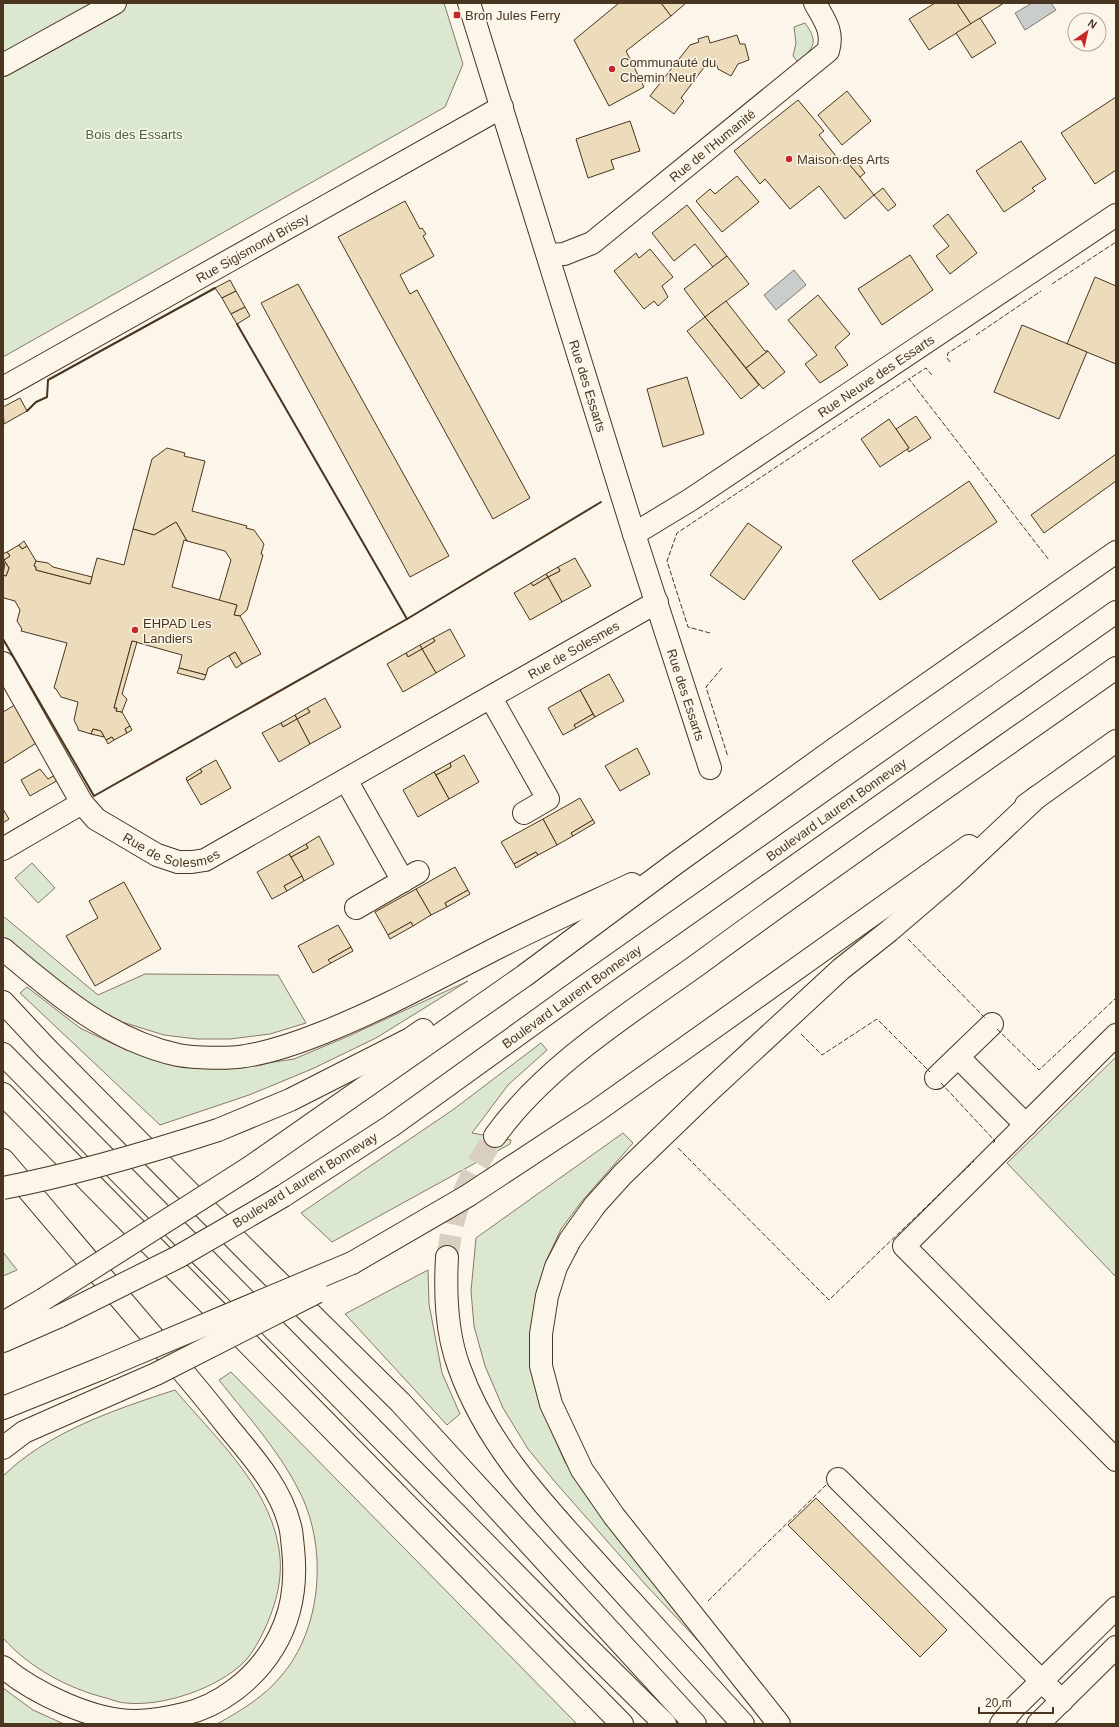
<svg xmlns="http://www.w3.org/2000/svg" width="1119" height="1727" viewBox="0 0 1119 1727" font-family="Helvetica,sans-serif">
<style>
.green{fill:#dce7d0;stroke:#887966}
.water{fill:#c9cecd;stroke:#887966}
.building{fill:#ecdcbc;stroke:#4a3520}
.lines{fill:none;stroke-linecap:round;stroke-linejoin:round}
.highway-tunnel{stroke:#d8cfc1;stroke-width:22;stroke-dasharray:22 11;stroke-linecap:butt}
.minor-casing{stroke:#4a3520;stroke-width:24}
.highway-casing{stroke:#4a3520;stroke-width:24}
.minor{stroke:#fbf6e9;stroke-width:22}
.highway{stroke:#fbf6e9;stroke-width:22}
.highway-bridge-casing{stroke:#4a3520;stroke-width:24;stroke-linecap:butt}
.highway-bridge{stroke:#fbf6e9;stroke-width:22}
.fence{stroke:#4a3520;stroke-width:1;stroke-dasharray:5 2;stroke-linecap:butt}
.wall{stroke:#4a3520;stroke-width:2}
.poi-dot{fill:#c62828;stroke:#fbf6e9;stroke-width:1.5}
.labels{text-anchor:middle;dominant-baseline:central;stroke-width:3;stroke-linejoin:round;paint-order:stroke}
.poi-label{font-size:13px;fill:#4a3520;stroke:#fbf6e9;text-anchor:start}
.park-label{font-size:13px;fill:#436837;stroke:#fbf6e9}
.street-label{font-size:13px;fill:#4a3520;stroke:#fbf6e9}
</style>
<rect width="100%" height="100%" fill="#fbf6e9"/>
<!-- green -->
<g class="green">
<polygon points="3,3 444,3 463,64 445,107 3,357"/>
<path d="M805,23C819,42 814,48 798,62L793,56L796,43L794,27Z"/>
<polygon points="32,863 55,888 38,903 15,878"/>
<polygon points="3,916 98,995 145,974 278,975 306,1023 270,1034 230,1039 197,1039 164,1035 122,1022 89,1004 3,938"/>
<polygon points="468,981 376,1038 312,1069 249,1095 160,1125 20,993 27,987 80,1028 126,1050 181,1066 226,1069 294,1059 351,1035"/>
<polygon points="541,1043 547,1050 508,1085 472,1133 511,1140 510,1144 332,1242 301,1213 454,1109"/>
<polygon points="1116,1057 1116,1277 1007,1163"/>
<polygon points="623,1133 633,1143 582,1201 561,1229 547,1259 536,1296 536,1389 548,1424 565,1462 581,1487 716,1660 644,1583 556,1483 528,1449 503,1408 485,1366 474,1326 471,1291 476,1238"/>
<polygon points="3,1252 17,1270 3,1276"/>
<polygon points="428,1270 429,1304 442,1373 460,1414 447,1425 345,1314"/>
<path d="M231,1372L577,1724H217C242,1710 264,1697 282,1675C321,1629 327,1553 303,1499C283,1455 249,1418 219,1380Z"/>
<path d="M175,1390C213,1435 267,1484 278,1544C284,1572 278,1598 267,1624C261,1637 254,1652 244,1662C218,1688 163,1707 126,1703C120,1703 113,1700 106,1698C67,1688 30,1668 3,1638V1476C48,1432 116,1409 175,1390Z"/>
<polygon points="3,1688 33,1710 64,1724 3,1724"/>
</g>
<!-- water -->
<g class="water">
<polygon points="1032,3 1051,3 1056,10 1025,30 1015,13"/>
<polygon points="794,270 806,285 776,310 764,295"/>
</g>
<!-- building -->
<g class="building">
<polygon points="619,3 661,3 671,16 626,51 644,87 609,106 574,40"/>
<polygon points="661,3 686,3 671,16"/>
<polygon points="935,3 957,3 971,24 929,50 909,19"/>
<polygon points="957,3 1004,3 971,24"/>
<polygon points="980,18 996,43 972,58 956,33"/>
<polygon points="737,35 740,44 745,44 749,60 738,64 731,76 718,69 716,63 705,66 681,98 684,101 674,114 650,96 690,45 699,42 698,39 708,36 710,43"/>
<polygon points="847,91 871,121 842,145 818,115"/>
<polygon points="1116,97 1116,170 1095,184 1061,133"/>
<polygon points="798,100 824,131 819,135 840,161 844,157 874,195 845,219 819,186 790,209 765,179 760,184 734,151"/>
<polygon points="630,121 640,151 611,160 614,169 588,178 576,139"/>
<polygon points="1021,141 1046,179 1032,188 1035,191 1004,212 976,171"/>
<polygon points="855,159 865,173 860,177 849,164"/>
<polygon points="737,176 759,202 722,232 696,201 710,189 715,194"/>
<polygon points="883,188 896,205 888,211 874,195"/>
<polygon points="405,201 420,229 422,228 426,234 423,236 434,256 400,275 410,294 417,290 530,498 493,519 338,237"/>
<polygon points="687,205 727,256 713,267 695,244 674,261 652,233"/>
<polygon points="948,214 977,253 950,274 936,256 949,246 933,226"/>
<polygon points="650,249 673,277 662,286 668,297 658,306 654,301 644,309 614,271 636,253 639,258"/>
<polygon points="910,255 933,290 882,325 858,289"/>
<polygon points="727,256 749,284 705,317 684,289"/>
<polygon points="1095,277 1116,286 1116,364 1067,344"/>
<polygon points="230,280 236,291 222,298 215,288"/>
<polygon points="298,284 449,556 410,577 261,303"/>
<polygon points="236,291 245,307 231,314 222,298"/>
<polygon points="818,295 850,334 835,347 848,365 820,383 805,364 817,355 788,320"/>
<polygon points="726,301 765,351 768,351 746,368 705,317"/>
<polygon points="245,307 250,316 237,324 231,314"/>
<polygon points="705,317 759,385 741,399 687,331"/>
<polygon points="1022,325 1087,352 1059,419 994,392"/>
<polygon points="768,351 785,372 763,389 746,368"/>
<polygon points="687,377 704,434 663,447 647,389"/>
<polygon points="20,398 27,411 4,424 3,407"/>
<polygon points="916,416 931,438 909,452 907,449 909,448 896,429"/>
<polygon points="889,419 909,448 880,467 861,439"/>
<polygon points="167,448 185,453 184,456 205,461 192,511 247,526 246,528 254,530 264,544 261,554 263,555 247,610 240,616 234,615 237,605 219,601 231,560 225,551 187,541 176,522 154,535 133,529 152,459"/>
<polygon points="1116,454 1116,481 1044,533 1031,515"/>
<polygon points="969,481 997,522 880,600 852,561"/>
<polygon points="176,522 187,541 184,540 172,587 237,605 234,615 240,616 261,654 242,664 235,652 208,668 206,675 179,668 182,655 132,641 114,708 117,708 116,711 122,712 130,726 125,729 127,733 114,740 112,737 106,740 101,731 93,729 91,734 78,730 78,728 74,720 78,702 61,697 56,689 54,688 67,643 21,631 22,629 17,621 20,610 15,601 4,598 3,596 3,575 6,576 9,568 4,560 10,556 7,552 19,545 22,549 27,546 36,561 34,566 36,567 36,570 90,584 97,558 124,565 133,529 154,535"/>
<polygon points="748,523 782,547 744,600 710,575"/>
<polygon points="24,541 27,546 22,549 19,545"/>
<polygon points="7,552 10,556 4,560 3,554"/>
<polygon points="575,558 591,586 562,602 548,577 560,571 558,567"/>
<polygon points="36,561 48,563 53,567 92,577 90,584 36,570 36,567 34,566"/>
<polygon points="5,562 9,568 6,576 3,575"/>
<polygon points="558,567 560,571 548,577 546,574"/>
<polygon points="546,574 548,577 533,586 531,583"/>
<polygon points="548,577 562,602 530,620 514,593 531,583 533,586"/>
<polygon points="450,629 465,656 436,673 422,649 435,641 433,638"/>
<polygon points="433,638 435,641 422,649 420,645"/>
<polygon points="132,641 137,642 122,694 127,699 122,712 116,711 117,708 114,708"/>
<polygon points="420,645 422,649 408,657 406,653"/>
<polygon points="422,649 436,673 403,692 387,664 406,653 408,657"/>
<polygon points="235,652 242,664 236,668 229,656"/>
<polygon points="179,668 206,675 204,680 177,673"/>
<polygon points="609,674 624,701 595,717 580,690"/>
<polygon points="580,690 593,714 574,725 576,728 563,735 548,708"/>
<polygon points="325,698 341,727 310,744 297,719 310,712 307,708"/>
<polygon points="18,703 41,740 3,764 3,712"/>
<polygon points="307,708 310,712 297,719 295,715"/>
<polygon points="593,714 595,717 576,728 574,725"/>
<polygon points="295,715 297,719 283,727 281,723"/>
<polygon points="297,719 310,744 279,762 262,733 281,723 283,727"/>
<polygon points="130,726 132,730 127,733 125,729"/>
<polygon points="93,729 101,731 104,737 91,734"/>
<polygon points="112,737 114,740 108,744 106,740"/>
<polygon points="637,748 650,774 620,791 605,766"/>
<polygon points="464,755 479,782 449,799 436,775 451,767 450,763"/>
<polygon points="216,760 231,788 201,805 187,781 202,772 200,769"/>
<polygon points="450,763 451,767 436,775 434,772"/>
<polygon points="40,769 48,779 57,774 60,779 30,796 21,780"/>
<polygon points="200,769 202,772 187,781 186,778"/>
<polygon points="434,772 449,799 418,817 403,790"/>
<polygon points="580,798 593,820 571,833 573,836 557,845 543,819"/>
<polygon points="3,809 9,819 3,823"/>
<polygon points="543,819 557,845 538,855 536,852 514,864 501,842"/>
<polygon points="593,820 595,823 573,836 571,833"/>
<polygon points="319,836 334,864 304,881 291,857 308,848 306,844"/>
<polygon points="306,844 308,848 291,857 289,854"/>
<polygon points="536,852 538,855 516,868 514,864"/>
<polygon points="289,854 302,876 284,886 287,891 272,899 257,872"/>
<polygon points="455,867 468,890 445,903 447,907 431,915 416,889"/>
<polygon points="302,876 304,881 287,891 284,886"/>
<polygon points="124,882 161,949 95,986 66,936 98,918 89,901"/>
<polygon points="416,889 431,915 413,926 411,922 388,935 375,912"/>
<polygon points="468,890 470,894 447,907 445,903"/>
<polygon points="411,922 413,926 390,939 388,935"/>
<polygon points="338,925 351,947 328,960 331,963 313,973 298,946"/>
<polygon points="351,947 353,951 331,963 328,960"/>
<polygon points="816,1498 947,1630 920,1657 788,1525"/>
</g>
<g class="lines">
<!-- highway-tunnel -->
<path class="highway-tunnel" d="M447,1257C450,1244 451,1230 455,1217C463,1188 478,1162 495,1136"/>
<defs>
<g id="minor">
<path id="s1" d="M469,3L634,534L710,768"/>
<polyline points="3,65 115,3"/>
<path id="s2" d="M548,255L564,254L592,243L828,51C834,31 824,20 815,3"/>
<path id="s3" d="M3,388L502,107"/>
<path id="s4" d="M634,534L690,500L1116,215"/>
<polyline points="3,663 82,803"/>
<polyline points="491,698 548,799 524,813"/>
<polyline points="346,780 403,881"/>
<path id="s5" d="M3,849L82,803L96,819L157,855L178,862H192L205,860L657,602"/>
<polyline points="356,908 418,872"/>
<polyline points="1116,1035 904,1246 1116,1460"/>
<polyline points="958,1057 1026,1125"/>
<polyline points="936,1078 992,1024"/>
<polyline points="838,1479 1062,1701"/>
<polyline points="1001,1724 1013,1709 1116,1608"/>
<polyline points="1038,1724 1116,1647"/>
</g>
<g id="highway">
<polyline points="1026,805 1116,741"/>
<path d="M3,949C56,994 109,1040 178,1055C194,1058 229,1059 245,1056C272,1052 297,1043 322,1033C383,1009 440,977 499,947C542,925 587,905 632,884"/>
<polyline points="3,1002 46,1048 256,1260 400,1402 695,1724"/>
<polyline points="3,1054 574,1634 665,1724"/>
<polyline points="3,1094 622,1724"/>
<polyline points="218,1130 290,1100 410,1039 423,1030"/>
<path d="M495,1136C546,1065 629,1014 700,963C837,862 977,766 1116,668"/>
<path d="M3,1160C60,1227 116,1294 173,1360C192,1382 210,1404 228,1427C252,1456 281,1488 290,1526C292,1533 292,1541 293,1548C297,1585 292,1617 273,1648C254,1679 220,1706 184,1714C168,1718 152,1721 135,1721C93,1721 34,1693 3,1667"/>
<polyline points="252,1166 524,976 676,863 836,748 1116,552"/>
<path id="s6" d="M283,1196L391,1126L581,989L1116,612"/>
<path d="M447,1257C445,1294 446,1332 459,1367C487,1447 547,1508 603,1570C650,1621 696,1673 743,1724"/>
<polyline points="352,1263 469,1195 595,1112 969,846"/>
<polyline points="3,1323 44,1299"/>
<polyline points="3,1341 60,1316"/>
<polyline points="3,1408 100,1369"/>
<polyline points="3,1448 24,1432 117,1391"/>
<polyline points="779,1724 614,1516 582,1470 551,1404 541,1366 541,1334 547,1296 556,1267 570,1240 595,1205 623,1174 708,1092 841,969 889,931 951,878 1037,797"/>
</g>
</defs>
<!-- minor casing -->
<use href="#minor" class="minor-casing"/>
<!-- highway casing -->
<use href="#highway" class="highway-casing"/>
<!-- minor -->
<use href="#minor" class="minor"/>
<!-- highway -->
<use href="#highway" class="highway"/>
<defs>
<g id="highway-bridge">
<path d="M3,1188C76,1174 147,1153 218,1130"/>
<polyline points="44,1299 252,1166"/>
<polyline points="60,1316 178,1257 283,1196"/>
<polyline points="100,1369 352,1263"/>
<polyline points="117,1391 156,1374 317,1292"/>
</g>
</defs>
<!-- highway-bridge casing -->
<use href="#highway-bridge" class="highway-bridge-casing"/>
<!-- highway-bridge -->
<use href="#highway-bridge" class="highway-bridge"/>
<!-- fence -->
<g class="fence">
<polyline points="1052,284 1116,242"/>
<polyline points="976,335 1041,291"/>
<polyline points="950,362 947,358 948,353 970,339"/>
<polyline points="932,375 926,368 909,379 1049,560"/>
<polyline points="710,633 688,627 667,561 677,533 909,379"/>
<polyline points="722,668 706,687 728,757"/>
<polyline points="908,939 985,1018"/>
<polyline points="997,1029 1039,1070 1116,998"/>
<polyline points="801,1034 822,1055 877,1019 930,1072"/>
<polyline points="941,1083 995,1141 993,1143"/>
<polyline points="678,1148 829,1300 974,1161"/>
<polyline points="708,1601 826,1485"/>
</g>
<!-- wall -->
<g class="wall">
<polyline points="237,324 407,619 601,502"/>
<polyline points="27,411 36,402 47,397 48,380 215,288"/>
<polyline points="3,639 94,796 407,619"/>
</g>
</g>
<!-- markers -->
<g class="poi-dot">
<rect x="453" y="11" width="8" height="8" rx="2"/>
<circle cx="612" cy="69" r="4"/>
<circle cx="789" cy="159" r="4"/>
<circle cx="135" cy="630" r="4"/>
</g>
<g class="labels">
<!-- poi labels -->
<g class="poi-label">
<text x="465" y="15">Bron Jules Ferry</text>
<text x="620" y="62">Communauté du<tspan x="620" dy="15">Chemin Neuf</tspan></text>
<text x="797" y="159">Maison des Arts</text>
<text x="143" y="623">EHPAD Les<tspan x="143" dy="15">Landiers</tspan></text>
</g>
<!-- park labels -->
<g class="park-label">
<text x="134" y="134">Bois des Essarts</text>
</g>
<!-- street labels -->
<g class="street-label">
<text stroke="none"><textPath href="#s2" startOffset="201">Rue de l'Humanité</textPath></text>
<text stroke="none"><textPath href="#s3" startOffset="286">Rue Sigismond Brissy</textPath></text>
<text stroke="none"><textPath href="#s4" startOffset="289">Rue Neuve des Essarts</textPath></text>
<text stroke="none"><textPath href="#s1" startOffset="401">Rue des Essarts</textPath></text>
<text stroke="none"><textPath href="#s5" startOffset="657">Rue de Solesmes</textPath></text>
<text stroke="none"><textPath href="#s1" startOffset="725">Rue des Essarts</textPath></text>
<text stroke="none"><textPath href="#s6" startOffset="675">Boulevard Laurent Bonnevay</textPath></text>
<text stroke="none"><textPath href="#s5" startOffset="197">Rue de Solesmes</textPath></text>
<text stroke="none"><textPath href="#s6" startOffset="351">Boulevard Laurent Bonnevay</textPath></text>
<text transform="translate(305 1180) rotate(-32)">Boulevard Laurent Bonnevay</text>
</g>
</g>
<!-- border -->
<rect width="1119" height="1727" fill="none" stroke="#4a3520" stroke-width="8"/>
<!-- north arrow -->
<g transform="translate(1087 32) rotate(34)"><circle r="19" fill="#fbf6e9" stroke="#b4a999"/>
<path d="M0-3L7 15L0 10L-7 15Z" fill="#c62828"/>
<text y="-6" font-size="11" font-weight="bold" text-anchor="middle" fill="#4a3520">N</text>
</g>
<!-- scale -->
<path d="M979 1707v6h74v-6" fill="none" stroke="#4a3520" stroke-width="2"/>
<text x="985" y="1707" font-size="12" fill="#4a3520" stroke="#fbf6e9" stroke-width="3" paint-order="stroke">20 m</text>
</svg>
